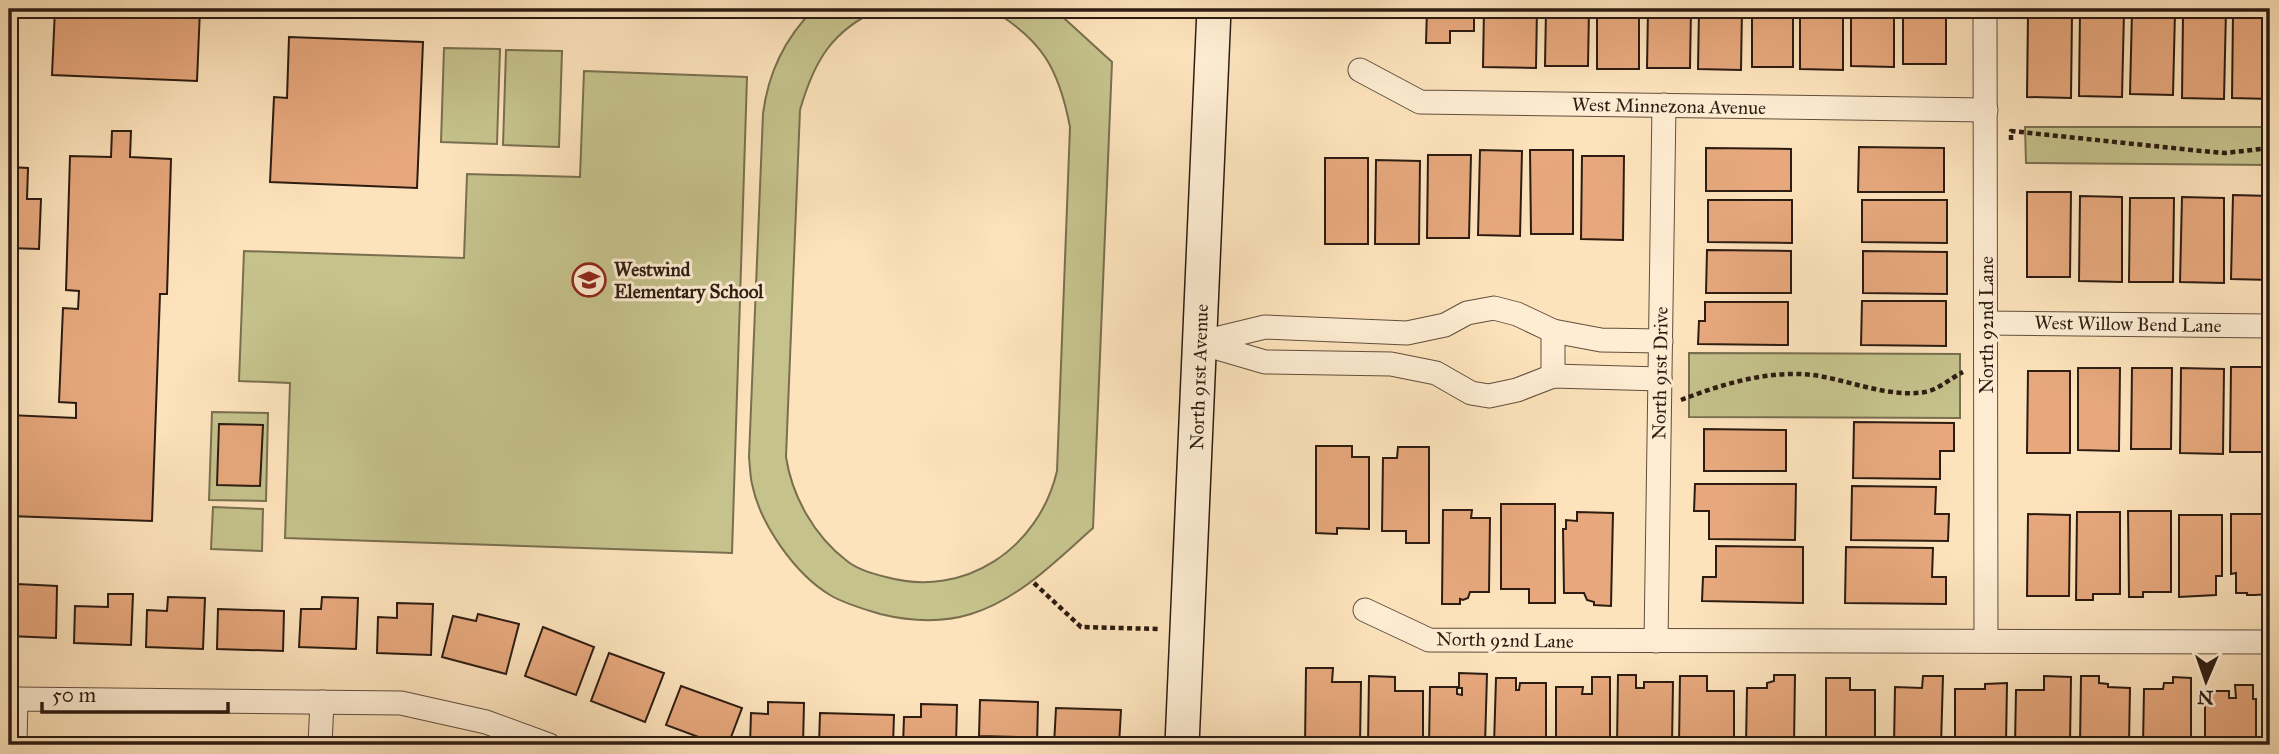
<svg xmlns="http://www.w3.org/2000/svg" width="2279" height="754" viewBox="0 0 2279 754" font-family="'IM FELL Great Primer',serif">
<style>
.green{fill:#c5c28c;stroke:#796f4f;stroke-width:2}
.building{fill:#e7a87d;stroke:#2d1c12;stroke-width:2}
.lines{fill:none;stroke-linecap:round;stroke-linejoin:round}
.street-casing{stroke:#614e3c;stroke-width:25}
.secondary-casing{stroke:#2d1c12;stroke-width:36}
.path{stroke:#2d1c12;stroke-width:4.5;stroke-dasharray:5 3.5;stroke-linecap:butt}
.street{stroke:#feedd3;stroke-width:23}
.secondary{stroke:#feedd3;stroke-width:33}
.labels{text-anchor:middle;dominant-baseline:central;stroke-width:6;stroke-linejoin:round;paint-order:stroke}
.street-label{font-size:19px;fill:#2d1c12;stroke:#feedd3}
.poi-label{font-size:19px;font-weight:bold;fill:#2d1c12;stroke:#feedd3;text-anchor:start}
</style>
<rect width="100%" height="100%" fill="#fde3bc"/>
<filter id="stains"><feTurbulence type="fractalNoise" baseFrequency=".00286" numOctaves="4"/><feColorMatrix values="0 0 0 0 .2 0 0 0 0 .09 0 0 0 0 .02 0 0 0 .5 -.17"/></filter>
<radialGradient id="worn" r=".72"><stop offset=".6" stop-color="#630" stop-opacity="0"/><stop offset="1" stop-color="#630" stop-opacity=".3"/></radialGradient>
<!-- green -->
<g class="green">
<path d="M814,9H880C832,30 814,61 800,110L786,457C792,496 814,536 847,561C857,569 873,574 886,577C965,599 1039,548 1057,471L1070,127C1059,69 1042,39 990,9H1054L1112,62L1093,528C1056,561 1019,599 971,614C942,623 909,621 880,614C864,609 845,604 830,595C795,574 760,524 752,484C750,475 750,466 749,457L763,114C768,73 785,38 814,9Z"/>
<polygon points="444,48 500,49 497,144 441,142"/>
<polygon points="506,50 562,51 559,147 503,145"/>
<polygon points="584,71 747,77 732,553 285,538 290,383 239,381 244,251 464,258 467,174 580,177"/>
<polygon points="2025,127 2270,127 2270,165 2026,163"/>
<polygon points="1689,353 1960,354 1960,418 1689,417"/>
<polygon points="212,412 268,413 266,501 209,500"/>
<polygon points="213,507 263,509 262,551 211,549"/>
</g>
<!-- building -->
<g class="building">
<polygon points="55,9 200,9 197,81 52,75"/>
<polygon points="1427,9 1474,9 1474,31 1450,31 1450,43 1426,43"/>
<polygon points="1484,9 1537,9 1536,68 1483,67"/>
<polygon points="1546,9 1589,9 1588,66 1545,66"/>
<rect x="1597" y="9" width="42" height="60"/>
<polygon points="1648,9 1691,9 1690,68 1647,68"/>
<polygon points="1699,9 1742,9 1741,70 1698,69"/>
<rect x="1752" y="9" width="41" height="58"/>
<polygon points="1800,9 1843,9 1843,70 1800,69"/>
<polygon points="1851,9 1894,9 1894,67 1851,66"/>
<rect x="1903" y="9" width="43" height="55"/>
<polygon points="2203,9 2226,9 2224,99 2182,98 2183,14 2204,14"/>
<polygon points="2132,11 2175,12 2173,95 2130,94"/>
<polygon points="2080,12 2124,12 2122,97 2079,96"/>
<polygon points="2028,13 2072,14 2071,98 2027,97"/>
<polygon points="2233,14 2270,14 2270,99 2232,98"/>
<polygon points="289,37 423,42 417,188 270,182 274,97 287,98"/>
<polygon points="112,131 131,131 130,157 171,159 167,294 160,294 152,521 9,516 9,415 76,418 76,403 59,402 63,308 78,309 79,291 66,290 70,156 111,157"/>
<polygon points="1859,147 1944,148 1944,192 1858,192"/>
<polygon points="1706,148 1791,149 1791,191 1706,191"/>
<polygon points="1480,150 1522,151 1520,236 1478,235"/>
<polygon points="1530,150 1573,150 1573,234 1531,234"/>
<polygon points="1428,155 1471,155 1469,238 1427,238"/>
<polygon points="1582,156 1624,156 1623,240 1581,239"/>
<rect x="1325" y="158" width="43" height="86"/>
<polygon points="1376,160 1420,161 1419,244 1375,244"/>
<polygon points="9,167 28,168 27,199 41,199 39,249 9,248"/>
<polygon points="2027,192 2071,192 2070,277 2027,277"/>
<polygon points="2233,195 2270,196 2270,280 2231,279"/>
<polygon points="2080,196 2122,197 2122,282 2079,281"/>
<polygon points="2182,197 2224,198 2224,283 2180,282"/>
<polygon points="2130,198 2174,198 2173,282 2129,282"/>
<polygon points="1708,200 1792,200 1792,243 1708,242"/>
<polygon points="1862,200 1947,200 1947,243 1862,242"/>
<polygon points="1707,250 1791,251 1791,293 1706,293"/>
<polygon points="1863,251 1947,252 1947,294 1863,293"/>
<polygon points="1862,301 1946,301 1946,346 1861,345"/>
<polygon points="1705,302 1788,302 1788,345 1698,344 1699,321 1705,321"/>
<polygon points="2231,367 2270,367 2270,452 2230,452"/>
<polygon points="2078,368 2120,368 2119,451 2078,450"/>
<polygon points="2132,368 2172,368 2171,449 2131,449"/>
<polygon points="2181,368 2224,369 2223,454 2180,453"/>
<polygon points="2028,371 2070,371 2070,453 2027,453"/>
<polygon points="1854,422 1954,423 1954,451 1940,451 1940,479 1853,478"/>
<polygon points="219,424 263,425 260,486 217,485"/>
<polygon points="1704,429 1786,430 1786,471 1704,471"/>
<polygon points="1316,446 1352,446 1352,457 1369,457 1369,529 1337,528 1337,534 1316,533"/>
<polygon points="1398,447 1429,447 1429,543 1406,543 1406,531 1382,531 1383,458 1397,458"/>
<polygon points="1695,484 1796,484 1795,540 1709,539 1709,511 1694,511"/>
<polygon points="1852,486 1936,487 1935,514 1949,514 1948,541 1851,540"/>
<polygon points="1501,504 1555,504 1555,603 1529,603 1529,589 1501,589"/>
<polygon points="1443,510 1472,510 1471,518 1490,518 1489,592 1470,592 1468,598 1463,600 1460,599 1460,604 1442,604"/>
<polygon points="2128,511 2171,511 2171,592 2143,592 2143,597 2129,597"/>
<polygon points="1577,512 1613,513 1611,606 1594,605 1594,602 1587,600 1584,593 1564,593 1563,529 1566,529 1566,520 1577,521"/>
<polygon points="2077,512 2120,512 2120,594 2093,594 2093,600 2076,600"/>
<polygon points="2028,514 2070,515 2069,596 2027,596"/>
<polygon points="2231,514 2270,514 2270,594 2255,595 2247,595 2247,593 2236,593 2236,573 2231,574"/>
<polygon points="2179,515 2222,515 2222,576 2216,576 2216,595 2179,597"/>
<polygon points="1716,546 1803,547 1803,603 1702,601 1703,577 1716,577"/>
<polygon points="1846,547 1933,548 1932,577 1946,577 1946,604 1845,603"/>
<polygon points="17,584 57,586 56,638 9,636 9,597 17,597"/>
<polygon points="108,594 133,594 131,645 74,643 75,606 108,607"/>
<polygon points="168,597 205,598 203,649 146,647 147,610 167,611"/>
<polygon points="322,597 358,598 356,649 299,647 301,609 321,609"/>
<polygon points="397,603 433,604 431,655 377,653 378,617 397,618"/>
<polygon points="218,609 284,611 283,651 217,649"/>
<polygon points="478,614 519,624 506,674 442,657 453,616 476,621"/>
<polygon points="543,627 594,647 576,695 525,676"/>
<polygon points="609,653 664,673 645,722 591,701"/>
<polygon points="1306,668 1333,668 1332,682 1361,682 1360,745 1305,745"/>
<polygon points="1459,673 1487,674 1485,745 1429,745 1430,687 1457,687 1457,694 1462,695 1462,688 1459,688"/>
<polygon points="1618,675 1636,675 1636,688 1644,688 1644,682 1673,682 1672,745 1617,745"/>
<polygon points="1774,675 1795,675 1794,745 1746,745 1747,688 1767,688 1767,683 1774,681"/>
<polygon points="1369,676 1395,677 1395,691 1423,691 1423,745 1368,745"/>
<polygon points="1680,676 1707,676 1707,691 1734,691 1734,745 1679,745"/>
<polygon points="1923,676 1943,676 1941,745 1894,745 1895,687 1922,688"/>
<polygon points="2044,676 2071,677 2070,745 2015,745 2016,690 2044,690"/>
<polygon points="2081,676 2099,676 2099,683 2108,684 2108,687 2130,688 2129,745 2080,745"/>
<polygon points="1592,677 1610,677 1610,745 1556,745 1556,687 1583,687 1582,694 1592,694"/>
<polygon points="2173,677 2191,678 2191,745 2143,745 2144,689 2163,689 2164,683 2173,683"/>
<polygon points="1496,678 1516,678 1516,690 1519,690 1520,683 1546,683 1546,745 1494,745"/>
<polygon points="1826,678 1850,678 1850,690 1875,690 1875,745 1826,745"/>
<polygon points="2007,683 2006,745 1955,745 1955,689 1985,689 1985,684"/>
<polygon points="2235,685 2253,685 2253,699 2256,699 2256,745 2205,745 2205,691 2229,691 2229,698 2236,698"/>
<polygon points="681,686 742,708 728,745 720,745 666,725"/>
<polygon points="2265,691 2270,691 2270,745 2264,745"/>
<polygon points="980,700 1038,702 1037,745 1016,745 1017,737 979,736"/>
<polygon points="768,702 804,703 803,745 750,745 751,713 768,714"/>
<polygon points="921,704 957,705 956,745 903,745 904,717 921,717"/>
<polygon points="1056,708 1121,710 1119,745 1054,745"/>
<polygon points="820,713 894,715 893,745 819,745"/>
</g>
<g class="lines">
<defs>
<g id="street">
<polyline points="1985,9 1986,641"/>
<polyline points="1360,70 1420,102 1986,110"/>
<polyline points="1986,323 2270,326"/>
<polyline points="1203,342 1265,327 1407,333 1445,325 1467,313 1494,308 1517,314 1553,331 1601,340 1661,341"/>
<polyline points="1200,343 1265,362 1391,364 1436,373 1471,393 1489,396 1517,390 1553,376 1660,379"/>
<polyline points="1553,376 1553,331"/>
<polyline points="1365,610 1429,640 2270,642"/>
<polyline points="1656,641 1664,105"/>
<polyline points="15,745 16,699 401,703 486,722 549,745"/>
<polyline points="320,745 322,702"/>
</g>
<polyline id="secondary" points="1182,745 1214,9"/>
</defs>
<!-- street casing -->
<use href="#street" class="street-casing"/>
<!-- secondary casing -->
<use href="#secondary" class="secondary-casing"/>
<!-- path -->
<g class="path">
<polyline points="2011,140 2011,131 2201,151 2225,153 2270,148"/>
<path d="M1681,400C1722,384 1768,370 1813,375C1849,380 1888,398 1925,392C1938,390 1951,378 1963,372"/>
<polyline points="1034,583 1081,627 1159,629"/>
</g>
<!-- street -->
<use href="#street" class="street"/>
<!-- secondary -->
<use href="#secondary" class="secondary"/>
</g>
<!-- icons -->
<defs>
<symbol id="school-ring" viewBox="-11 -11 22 22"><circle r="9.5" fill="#feedd3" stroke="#8f2418" stroke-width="1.5"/><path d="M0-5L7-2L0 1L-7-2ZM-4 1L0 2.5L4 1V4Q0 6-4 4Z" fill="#8f2418"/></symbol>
</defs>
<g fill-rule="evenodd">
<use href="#school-ring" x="570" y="261" width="38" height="38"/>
</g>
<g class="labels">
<!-- street labels -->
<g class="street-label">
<text transform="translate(1669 106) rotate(1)">West Minnezona Avenue</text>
<text transform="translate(2128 324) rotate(1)">West Willow Bend Lane</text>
<text transform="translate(1986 325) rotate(-90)">North 92nd Lane</text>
<text transform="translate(1660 373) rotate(-89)">North 91st Drive</text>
<text transform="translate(1199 377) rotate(-88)">North 91st Avenue</text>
<text transform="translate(1505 640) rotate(1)">North 92nd Lane</text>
</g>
<!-- poi labels -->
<g class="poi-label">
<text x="614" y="269">Westwind<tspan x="614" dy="22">Elementary School</tspan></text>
</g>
</g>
<!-- margin -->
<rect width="2279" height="754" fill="none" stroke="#fde3bc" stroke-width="35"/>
<rect x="10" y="10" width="2258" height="733" fill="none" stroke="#2d1c12" stroke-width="3.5"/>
<rect x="18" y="18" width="2244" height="719" fill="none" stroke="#2d1c12" stroke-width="2"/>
<!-- north arrow -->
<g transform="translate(2206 681) rotate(182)" stroke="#feedd3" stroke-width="5" paint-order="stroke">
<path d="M0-5L12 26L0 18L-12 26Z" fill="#2d1c12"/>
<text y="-10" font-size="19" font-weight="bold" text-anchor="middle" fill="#2d1c12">N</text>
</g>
<!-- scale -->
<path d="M42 702v10h186v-10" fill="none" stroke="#2d1c12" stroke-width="3.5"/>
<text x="52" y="702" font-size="21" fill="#2d1c12" stroke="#feedd3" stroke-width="5" paint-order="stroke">50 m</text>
<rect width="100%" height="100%" filter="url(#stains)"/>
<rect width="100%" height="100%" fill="url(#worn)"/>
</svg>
